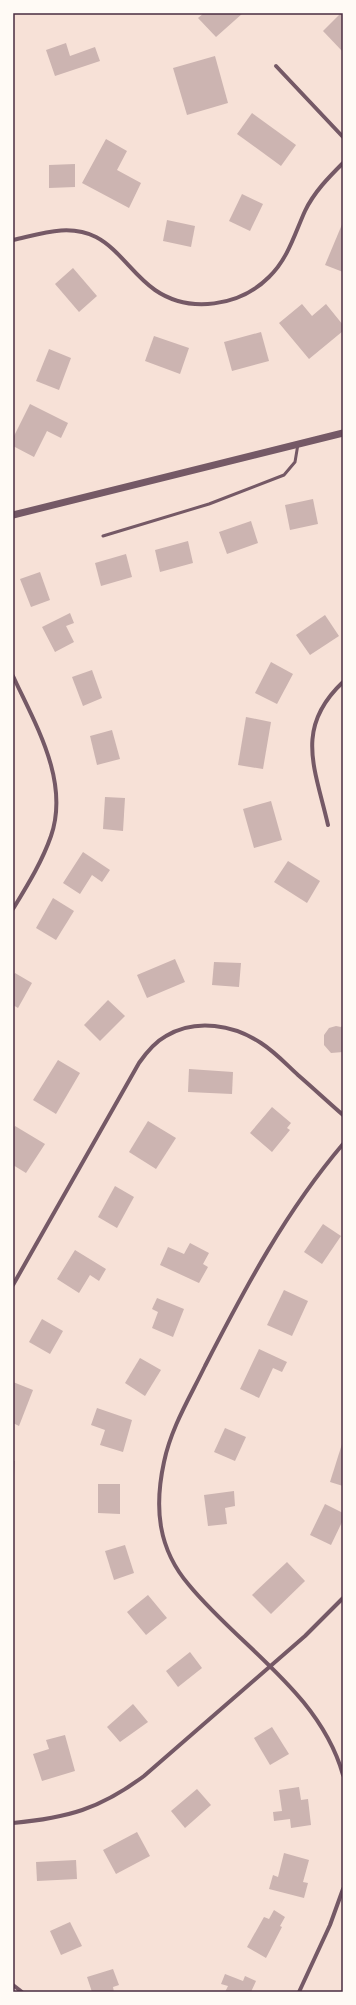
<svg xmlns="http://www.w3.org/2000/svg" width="356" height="2005" viewBox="0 0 356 2005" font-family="Quicksand,sans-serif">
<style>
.building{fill:#ccb4b1}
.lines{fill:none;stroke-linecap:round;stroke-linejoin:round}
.service{stroke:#755966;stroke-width:3}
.minor{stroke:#755966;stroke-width:4}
.tertiary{stroke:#755966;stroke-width:7}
.neatline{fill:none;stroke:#4a2c40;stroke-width:1.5}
</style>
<rect width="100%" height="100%" fill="#f7e1d7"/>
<!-- building -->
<g class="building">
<polygon points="204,13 243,13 216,37 198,18"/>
<polygon points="341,13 343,13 343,52 323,31"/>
<polygon points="66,43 70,56 95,47 100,61 55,76 46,50"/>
<polygon points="215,56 228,103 187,115 173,68"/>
<polygon points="252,113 296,145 281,166 237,134"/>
<polygon points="106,139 127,151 117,170 141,183 129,208 82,183"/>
<polygon points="75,164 75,187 49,188 49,165"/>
<polygon points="242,194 263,204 250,231 229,221"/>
<polygon points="167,220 195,226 191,247 163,241"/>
<polygon points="343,222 343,272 325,265"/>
<polygon points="73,268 97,296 79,312 55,284"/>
<polygon points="302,304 312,316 326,304 343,325 343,331 309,359 279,323"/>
<polygon points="261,332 269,361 232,371 224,342"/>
<polygon points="154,336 189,348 180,374 145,361"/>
<polygon points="49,349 71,358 59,390 36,381"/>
<polygon points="30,404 68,423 61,438 47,431 34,457 13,446 13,438"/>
<polygon points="313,499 318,524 290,530 285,505"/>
<polygon points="251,521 258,543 227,554 219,532"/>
<polygon points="188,541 193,563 160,572 155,550"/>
<polygon points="126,554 132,577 101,586 95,563"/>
<polygon points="40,572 50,600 31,607 20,579"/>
<polygon points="70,613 74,623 66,626 74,642 55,652 42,627"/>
<polygon points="325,615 339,636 310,655 296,635"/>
<polygon points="271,662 293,674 277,704 255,693"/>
<polygon points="92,670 102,698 83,706 72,677"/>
<polygon points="246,717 271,722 263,769 238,765"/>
<polygon points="112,730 120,759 97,765 90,736"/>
<polygon points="105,797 125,798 123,831 103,829"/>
<polygon points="271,801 282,840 254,848 243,809"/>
<polygon points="83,852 110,870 102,882 92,875 80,894 63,883"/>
<polygon points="288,861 320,881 307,903 274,882"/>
<polygon points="53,898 74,911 56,940 36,928"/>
<polygon points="175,959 185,982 147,998 137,975"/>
<polygon points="214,962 241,963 239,987 212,985"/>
<polygon points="15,973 32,983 18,1008 13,1005 13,976"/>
<polygon points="108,1000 125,1016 100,1041 84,1025"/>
<polygon points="343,1025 343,1052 331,1053 324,1045 324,1035 329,1028 336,1026 341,1027"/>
<polygon points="58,1060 80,1073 56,1114 33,1100"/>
<polygon points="189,1069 233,1072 232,1094 188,1092"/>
<polygon points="272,1107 291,1123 287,1128 290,1130 272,1152 250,1133"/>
<polygon points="148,1121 176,1138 156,1169 129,1152"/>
<polygon points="15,1126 45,1144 26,1173 13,1165 13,1130"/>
<polygon points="115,1186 134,1197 117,1228 98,1217"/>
<polygon points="323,1224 341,1236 322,1264 304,1252"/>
<polygon points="190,1243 209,1253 203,1264 208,1267 199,1283 160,1265 168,1247 184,1254"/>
<polygon points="75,1250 106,1269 99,1281 90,1275 79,1293 57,1279"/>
<polygon points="284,1290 308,1301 292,1336 267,1325"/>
<polygon points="157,1298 184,1309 173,1337 152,1328 158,1312 152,1309"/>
<polygon points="42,1319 63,1331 50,1354 29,1342"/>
<polygon points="259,1349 287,1362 282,1372 273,1368 259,1398 240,1389"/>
<polygon points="140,1358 161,1370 145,1396 125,1383"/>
<polygon points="13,1382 33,1390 19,1426 13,1423"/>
<polygon points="97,1408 132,1420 123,1452 100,1445 105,1430 91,1425"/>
<polygon points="225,1428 246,1437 235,1461 214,1452"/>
<polygon points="342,1444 343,1444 343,1486 330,1482"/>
<polygon points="13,1461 15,1461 14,1476 13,1476"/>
<polygon points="98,1484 120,1484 120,1514 98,1513"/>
<polygon points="234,1491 235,1506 225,1508 227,1524 208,1526 204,1495"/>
<polygon points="325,1504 343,1513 343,1520 331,1545 310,1535"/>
<polygon points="125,1545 134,1573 114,1580 105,1551"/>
<polygon points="287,1562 305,1581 271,1614 252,1595"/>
<polygon points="148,1595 167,1618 146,1635 127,1612"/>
<polygon points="190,1652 202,1668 178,1687 166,1671"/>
<polygon points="133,1704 148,1722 120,1742 107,1727"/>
<polygon points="272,1727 289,1754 270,1765 254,1738"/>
<polygon points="65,1735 75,1771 42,1781 33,1754 49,1749 46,1740"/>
<polygon points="299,1787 301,1800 308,1799 311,1825 291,1828 290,1819 274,1821 273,1812 282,1811 279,1790"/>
<polygon points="197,1789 211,1805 185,1828 171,1811"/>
<polygon points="137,1832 150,1856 116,1874 103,1850"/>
<polygon points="284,1853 309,1860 303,1882 308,1883 304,1898 269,1889 273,1875 278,1877"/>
<polygon points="76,1860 77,1879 37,1881 36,1862"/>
<polygon points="274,1910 285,1917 280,1926 282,1927 266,1958 247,1947 264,1917 269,1919"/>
<polygon points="70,1922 82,1946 61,1955 50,1931"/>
<polygon points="113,1969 119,1985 113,1987 114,1992 92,1992 87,1977"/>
<polygon points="225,1974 243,1981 245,1976 256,1981 251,1992 225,1992 228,1986 221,1984"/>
</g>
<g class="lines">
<!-- service -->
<polyline class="service" points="103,536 209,504 284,475 295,462 298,444"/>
<!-- minor -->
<g class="minor">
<polyline points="276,66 343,137"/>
<path d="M13,240C40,234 69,223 96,237C119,249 133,275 155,290C190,314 240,306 269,277C288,259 295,233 305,211C314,192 329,177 343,163"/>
<path d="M13,676C35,724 70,781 51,836C42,862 27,886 13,909"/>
<path d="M328,825C315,768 294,728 343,682"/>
<path d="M343,1144C286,1211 245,1288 205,1366C190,1397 171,1428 164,1462C154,1508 158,1549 189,1585C240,1647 320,1693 343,1775"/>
<path d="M13,1285L139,1063C146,1053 155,1042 166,1036C196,1018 234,1025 261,1043C275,1052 286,1064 298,1075C313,1088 328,1102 343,1115"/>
<path d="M13,1823C67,1818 100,1809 144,1776L305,1636L343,1598"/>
<polyline points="13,1985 22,1992"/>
<polyline points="299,1992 330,1925 343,1889"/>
</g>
<!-- tertiary -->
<polyline class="tertiary" points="13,515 343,433"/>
</g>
<!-- border -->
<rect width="356" height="2005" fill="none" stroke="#fffaf5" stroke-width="28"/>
<rect x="14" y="14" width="328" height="1977" class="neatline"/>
</svg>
